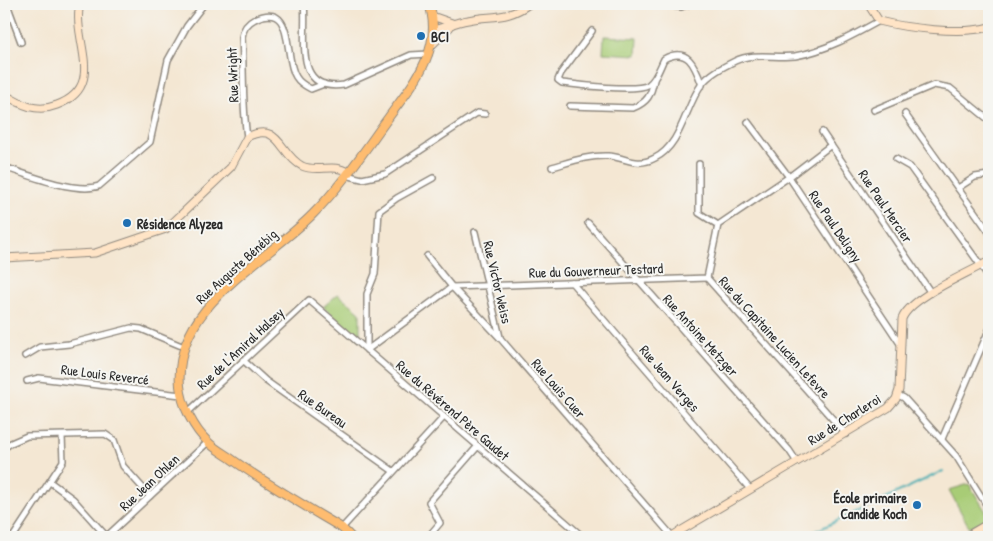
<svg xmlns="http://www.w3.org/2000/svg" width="993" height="541" viewBox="0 0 993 541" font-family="'Patrick Hand',sans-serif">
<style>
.green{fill:#a8cc76;stroke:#6a7c50}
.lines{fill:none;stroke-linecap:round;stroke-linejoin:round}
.stream{stroke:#3cadb4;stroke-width:2}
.street-casing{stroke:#90897f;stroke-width:8}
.secondary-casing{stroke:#90897f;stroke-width:9}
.primary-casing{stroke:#90897f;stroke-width:10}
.street{stroke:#fff;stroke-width:5}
.secondary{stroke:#ffe4c6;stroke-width:7}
.primary{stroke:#febc70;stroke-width:8}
.poi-dot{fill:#1f6fb2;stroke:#f6f6f2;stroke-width:2}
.labels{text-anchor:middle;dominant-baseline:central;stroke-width:4;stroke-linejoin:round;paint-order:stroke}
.poi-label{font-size:14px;font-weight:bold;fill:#2b2b2b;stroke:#f6f6f2;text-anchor:start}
.street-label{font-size:14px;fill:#2b2b2b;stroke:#f6f6f2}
</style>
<rect width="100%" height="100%" fill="#f6f6f2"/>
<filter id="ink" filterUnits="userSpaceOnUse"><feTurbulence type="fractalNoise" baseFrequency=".02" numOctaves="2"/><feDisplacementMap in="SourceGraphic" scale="10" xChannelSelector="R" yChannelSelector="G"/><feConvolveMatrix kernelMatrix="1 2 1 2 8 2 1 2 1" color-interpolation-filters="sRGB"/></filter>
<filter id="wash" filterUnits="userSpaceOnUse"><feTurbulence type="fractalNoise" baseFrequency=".0096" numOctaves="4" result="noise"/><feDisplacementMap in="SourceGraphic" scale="20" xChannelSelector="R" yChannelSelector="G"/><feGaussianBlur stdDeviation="1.12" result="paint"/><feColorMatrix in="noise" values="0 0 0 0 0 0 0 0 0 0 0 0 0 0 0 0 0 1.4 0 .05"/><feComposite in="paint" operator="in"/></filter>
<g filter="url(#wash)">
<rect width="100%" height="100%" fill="#f4e7d3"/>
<!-- green -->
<g class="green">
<polygon points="604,36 638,38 637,55 603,53"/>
<polygon points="338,294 360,312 360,340 323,307"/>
<polygon points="969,484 988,515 987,519 969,527 949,490"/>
</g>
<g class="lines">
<!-- stream -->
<polyline class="stream" points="803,537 943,471"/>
</g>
</g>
<g filter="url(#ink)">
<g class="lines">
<defs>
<g id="street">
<polyline points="7,4 21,42"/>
<path d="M304,4C308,34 291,93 344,85L411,55L429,54"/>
<polyline points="658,4 681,7 689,4"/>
<path d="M592,31L561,73L558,80L562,83C577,85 637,92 648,85C656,80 660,67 664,59C688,46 695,66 702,85"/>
<path d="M570,106L633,108C648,102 651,95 654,80"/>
<polyline points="874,110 934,85 950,88 989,120"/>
<polyline points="905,114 989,232"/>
<polyline points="748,122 789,177 901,345"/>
<polyline points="822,132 931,293"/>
<path d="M247,137C242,105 244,70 242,37C243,29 247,23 255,19C296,0 283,58 296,77C299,82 305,86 311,89L324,84"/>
<polyline points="896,159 910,167 989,277"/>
<polyline points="699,164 699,213 718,225"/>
<path d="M4,167C27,175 77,194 99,186L150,142L168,60L187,26L204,4"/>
<path d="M552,167C570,162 589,155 608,156C626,157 636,168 655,158C681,145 685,108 701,85C709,74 723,67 735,61C753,52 774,58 795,56C825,51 852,36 879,21"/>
<polyline points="346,175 362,179 385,174 477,113 485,114"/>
<polyline points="958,188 975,177 989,175"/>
<polyline points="588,223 789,450 797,462"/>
<polyline points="475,232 500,337"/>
<polyline points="427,256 452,287 500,338 672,536"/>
<polyline points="707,278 846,434"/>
<polyline points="572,283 750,489"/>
<polyline points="367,350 452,287 707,278 718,225 789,177 831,145"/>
<polyline points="367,350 367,294 375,274 379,211 397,198 433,178"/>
<polyline points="25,356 40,347 69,344 131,328 141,329 184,347"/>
<polyline points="243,360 266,381 393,471"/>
<polyline points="27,381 39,378 181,395"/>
<polyline points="898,395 904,398 956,456 989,509"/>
<polyline points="187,413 309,300 583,537"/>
<polyline points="942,439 989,330"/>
<polyline points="4,448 11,443 27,436 105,434 114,440 123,466 150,496"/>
<polyline points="50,482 73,499 107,537"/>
<polyline points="342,528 444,417"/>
<polyline points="4,534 9,537"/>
<polyline points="13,537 63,461 62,436"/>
<polyline points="106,537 208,442"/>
<polyline points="428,537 440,523 429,502 478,446"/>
</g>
<g id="secondary">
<path d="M868,4L879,21C906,28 962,35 989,27"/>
<polyline points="432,16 452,23"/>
<path d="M434,30C445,27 456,22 468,20C493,15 507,20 529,4"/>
<polyline points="431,46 450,27"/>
<path d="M4,94C21,105 37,113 57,105C108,86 71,39 80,4"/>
<path d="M4,258L95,253L166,229L231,167L247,137C280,121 279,154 302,166C317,173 334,163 347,172"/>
<path d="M670,537L888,408L896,399L899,390L902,319C910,297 968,274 989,261"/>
<polyline points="965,537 989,523"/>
</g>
<path id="primary" d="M351,537L342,528C305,506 268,485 233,460C225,454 215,449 208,442C194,429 182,406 180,386C173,305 264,264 313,214C344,183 368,145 394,110C418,78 443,45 429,4"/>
</defs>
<!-- street casing -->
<use href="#street" class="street-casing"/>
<!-- secondary casing -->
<use href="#secondary" class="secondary-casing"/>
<!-- primary casing -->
<use href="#primary" class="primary-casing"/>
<!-- street -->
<use href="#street" class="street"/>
<!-- secondary -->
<use href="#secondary" class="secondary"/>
<!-- primary -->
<use href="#primary" class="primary"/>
</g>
</g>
<!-- markers -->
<g class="poi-dot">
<circle cx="421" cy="36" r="5"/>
<circle cx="127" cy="223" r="5"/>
<circle cx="917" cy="505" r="5"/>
</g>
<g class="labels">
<!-- poi labels -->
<g class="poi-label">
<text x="431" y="36">BCI</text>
<text x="137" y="223">Résidence Alyzea</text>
<text x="907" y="497" text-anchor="end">École primaire<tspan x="907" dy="16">Candide Koch</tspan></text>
</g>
<!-- street labels -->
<g class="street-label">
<text transform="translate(232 75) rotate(-92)">Rue Wright</text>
<text transform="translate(886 206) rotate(56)">Rue Paul Mercier</text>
<text transform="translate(836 226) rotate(56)">Rue Paul Deligny</text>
<text transform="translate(236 266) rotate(-42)">Rue Auguste Bénébig</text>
<text transform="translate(596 270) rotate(-2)">Rue du Gouverneur Testard</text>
<text transform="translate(498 282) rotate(77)">Rue Victor Weiss</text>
<text transform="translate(701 335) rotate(48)">Rue Antoine Metzger</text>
<text transform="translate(775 337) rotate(48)">Rue du Capitaine Lucien Lefevre</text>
<text transform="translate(240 348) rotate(-43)">Rue de L'Amiral Halsey</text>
<text transform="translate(105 374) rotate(7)">Rue Louis Revercé</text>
<text transform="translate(670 378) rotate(49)">Rue Jean Verges</text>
<text transform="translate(559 388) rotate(49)">Rue Louis Cuer</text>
<text transform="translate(323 408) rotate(35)">Rue Bureau</text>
<text transform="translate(453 410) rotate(41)">Rue du Révérend Père Gaudet</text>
<text transform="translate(844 419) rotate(-32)">Rue de Charleroi</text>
<text transform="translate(149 482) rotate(-43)">Rue Jean Ohlen</text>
</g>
</g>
<!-- margin -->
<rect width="993" height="541" fill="none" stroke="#f6f6f2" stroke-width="20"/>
</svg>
